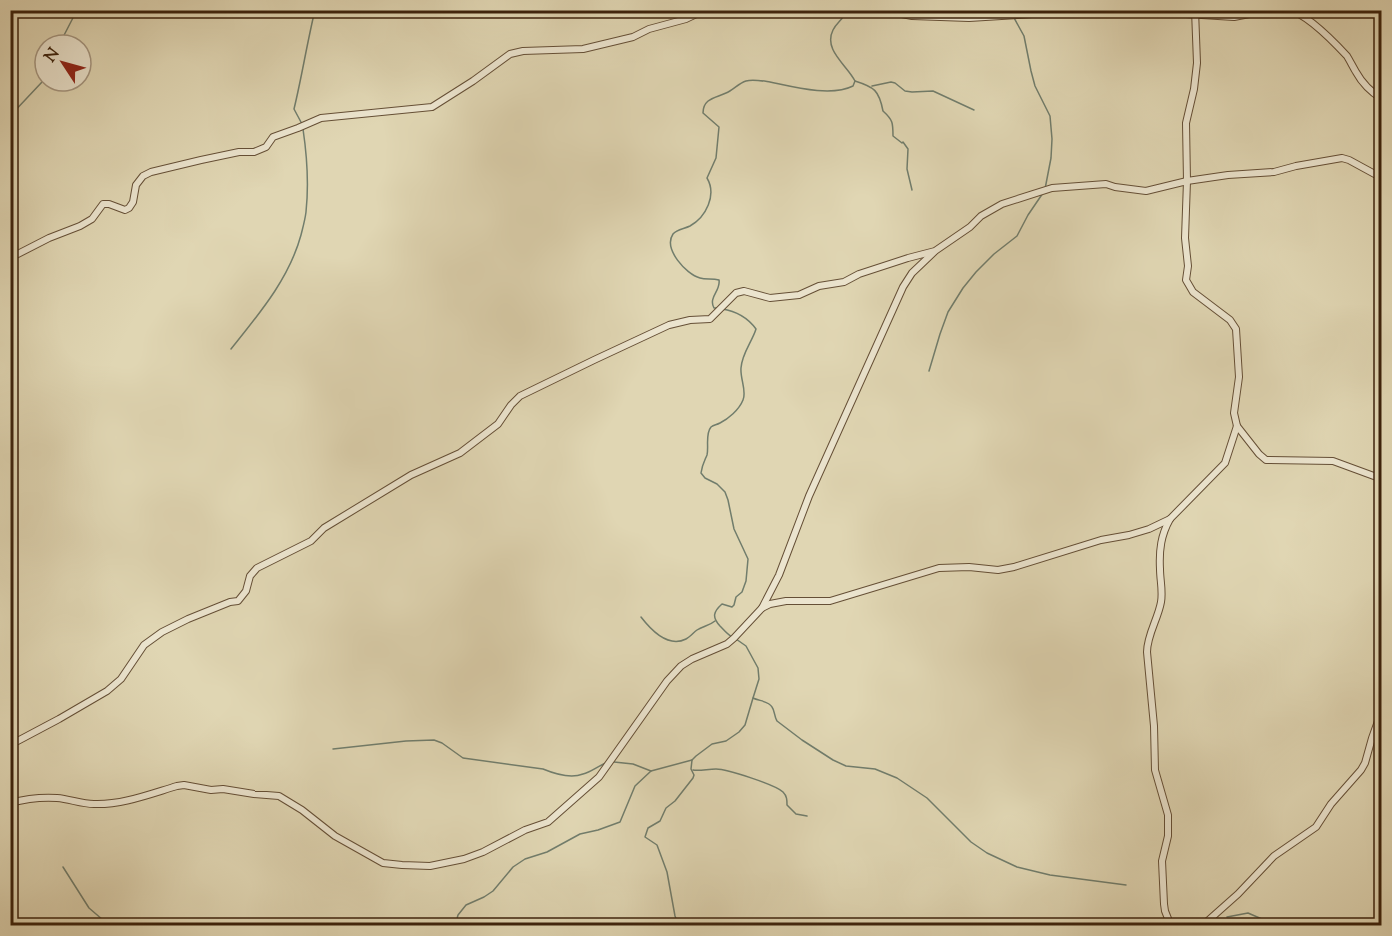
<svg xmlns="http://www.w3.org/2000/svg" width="1392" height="936" viewBox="0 0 1392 936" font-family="'Sorts Mill Goudy',serif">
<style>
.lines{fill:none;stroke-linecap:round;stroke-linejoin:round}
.stream{stroke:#717d6c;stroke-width:1.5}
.minor-casing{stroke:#654f36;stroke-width:8}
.minor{stroke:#ebe4ce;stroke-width:6}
</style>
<rect width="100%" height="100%" fill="#e0d6b3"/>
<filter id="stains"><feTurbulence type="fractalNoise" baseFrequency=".00333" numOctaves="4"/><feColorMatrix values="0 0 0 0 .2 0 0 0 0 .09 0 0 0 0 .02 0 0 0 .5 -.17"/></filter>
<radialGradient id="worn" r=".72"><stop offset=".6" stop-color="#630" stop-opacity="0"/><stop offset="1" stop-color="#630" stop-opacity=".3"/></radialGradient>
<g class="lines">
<!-- stream -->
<g class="stream">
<polyline points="1013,16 1024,36 1031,71 1035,86 1050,116 1052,139 1051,158 1045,189"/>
<polyline points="59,45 77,10"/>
<path d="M855,81C874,87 879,90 883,111C893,120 893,123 893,136L902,143L903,142L908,149L907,169L912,190"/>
<polyline points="872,86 891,82 895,83 905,91 912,92 933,91 974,110"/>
<polyline points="10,116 42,82 45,76"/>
<path d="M302,124L294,109C302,76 307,43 315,10"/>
<path d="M717,308H714C708,297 721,291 719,280C712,278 706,280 700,278C686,274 663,249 673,234C677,229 684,229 690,226C706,217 717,195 707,178L716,158L719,127L703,113C703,98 716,98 726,93C733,90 739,83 746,81C753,79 763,81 770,82C794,87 831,97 853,86L855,81C847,65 823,50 833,30C837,22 844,19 847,10"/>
<path d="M722,309C735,311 748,318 756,329C752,342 742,353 741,368C740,379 747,391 743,400C739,410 728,419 720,423C716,425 714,425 711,427C705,434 709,447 707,455C704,462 702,465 701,473L705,478L717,484L725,492L728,500L734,529L748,559L746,581L742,592L736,597L734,605L732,607L722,604C713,612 712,617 720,626C724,630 727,634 732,637"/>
<polyline points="10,343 10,348"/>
<path d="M231,349C259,314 289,279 301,235C303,227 305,220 306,212C309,184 307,156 303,129"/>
<polyline points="929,371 940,334 948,312 963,288 976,272 994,254 1017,236 1028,215 1043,193"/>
<path d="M641,617C651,630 668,648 686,639C690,637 694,632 697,630C703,626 709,626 715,621"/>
<path d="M753,698C759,701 769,701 772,707C775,711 774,716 777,721L802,740L833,760L846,766L875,769L897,778L927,798L971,842L987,853L1017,867L1050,875L1126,885"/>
<path d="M333,749L406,741L434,740L442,743L463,758L543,769C555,774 570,779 583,774C591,772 598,766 606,763"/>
<polyline points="614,762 633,764 651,771"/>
<path d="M693,770C700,771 708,769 716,769C727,769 776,785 783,792C787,796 787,800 787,805L796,814L807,816"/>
<polyline points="63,867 89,908 110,926"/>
<polyline points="1227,917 1248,913 1278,926"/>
<polyline points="455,926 458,915 466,905 484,897 493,891 513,867 525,859 547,852 580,834 598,830 620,822 635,786 651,771 692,760"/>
<polyline points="679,926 675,916 667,872 657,845 645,837 648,828 660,821 666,808 675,801 693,778 694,775 691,769 692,760 696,756 712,744 726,741 739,732 745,725 753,698 759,679 758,668 746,646 736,639"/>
</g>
<defs>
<g id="minor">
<polyline points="882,10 912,16 969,18 1081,11 1138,11 1234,17 1270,10"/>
<path d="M1289,10C1307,14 1334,42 1347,56C1350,61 1353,67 1356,72C1362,83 1371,92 1382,99"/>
<polyline points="10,258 49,238 80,226 92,219 103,204 109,204 125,210 129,208 133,202 136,185 143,176 151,172 201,160 239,152 254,152 266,147 273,137 298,128 321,118 432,107 473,81 510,54 523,51 583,49 633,37 649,29 686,19 705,10"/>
<polyline points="1237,426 1259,454 1266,460 1333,461 1382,479"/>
<polyline points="762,608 779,575 809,496 903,287 912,273 934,252"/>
<polyline points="10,745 59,719 107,691 121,679 144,645 162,632 188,619 230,602 238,601 246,591 250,576 257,568 311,541 324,528 411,475 460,453 498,424 511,405 520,396 594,360 669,325 690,320 710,319 736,293 744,291 770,298 799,295 819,286 844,282 859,274 908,258 935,251 970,227 981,216 1002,204 1052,188 1106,184 1115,187 1146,191 1187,181 1228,175 1274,172 1296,166 1342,158 1349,160 1382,178"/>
<path d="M10,803C25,799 42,797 57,798C70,799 81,804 94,804C122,805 150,794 177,786L184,785L211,790L223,789L254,794L279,796L302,810L335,836L383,863L402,865L430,866L464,859L483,852L525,830L548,822L599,777L667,681L681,666L692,659L727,644L734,638L762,608L770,604L786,601H830L939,568L969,567L998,570L1014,567L1101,540L1129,535L1149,529L1170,519"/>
<path d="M1171,926L1165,911L1164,904L1162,861L1168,836V815L1155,770L1154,726L1147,652C1147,635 1158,619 1161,602C1163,591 1160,580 1160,569C1159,550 1161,535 1170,519L1225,463L1237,426L1234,413L1239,377L1236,329L1230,320L1193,292L1186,280L1188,266L1185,238L1187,181L1186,123L1194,89L1197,63L1195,10"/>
<polyline points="1202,926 1238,894 1274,856 1316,827 1331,804 1361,770 1365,763 1372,738 1382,710"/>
</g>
</defs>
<!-- minor casing -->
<use href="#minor" class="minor-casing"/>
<!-- minor -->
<use href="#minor" class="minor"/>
</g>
<!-- margin -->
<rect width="1392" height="936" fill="none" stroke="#e0d6b3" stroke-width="36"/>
<rect x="12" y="12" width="1368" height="912" fill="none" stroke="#3c220c" stroke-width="3"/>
<rect x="18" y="18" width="1356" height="900" fill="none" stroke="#3c220c" stroke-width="1.5"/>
<!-- north arrow -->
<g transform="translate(63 63) rotate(306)"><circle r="28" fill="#ebe4ce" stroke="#a59680" stroke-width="1.5"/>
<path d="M0-4.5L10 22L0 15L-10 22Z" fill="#8f2418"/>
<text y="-9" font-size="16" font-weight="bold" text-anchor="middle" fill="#3c220c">N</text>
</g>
<rect width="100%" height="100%" filter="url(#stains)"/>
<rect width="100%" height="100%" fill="url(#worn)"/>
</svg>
